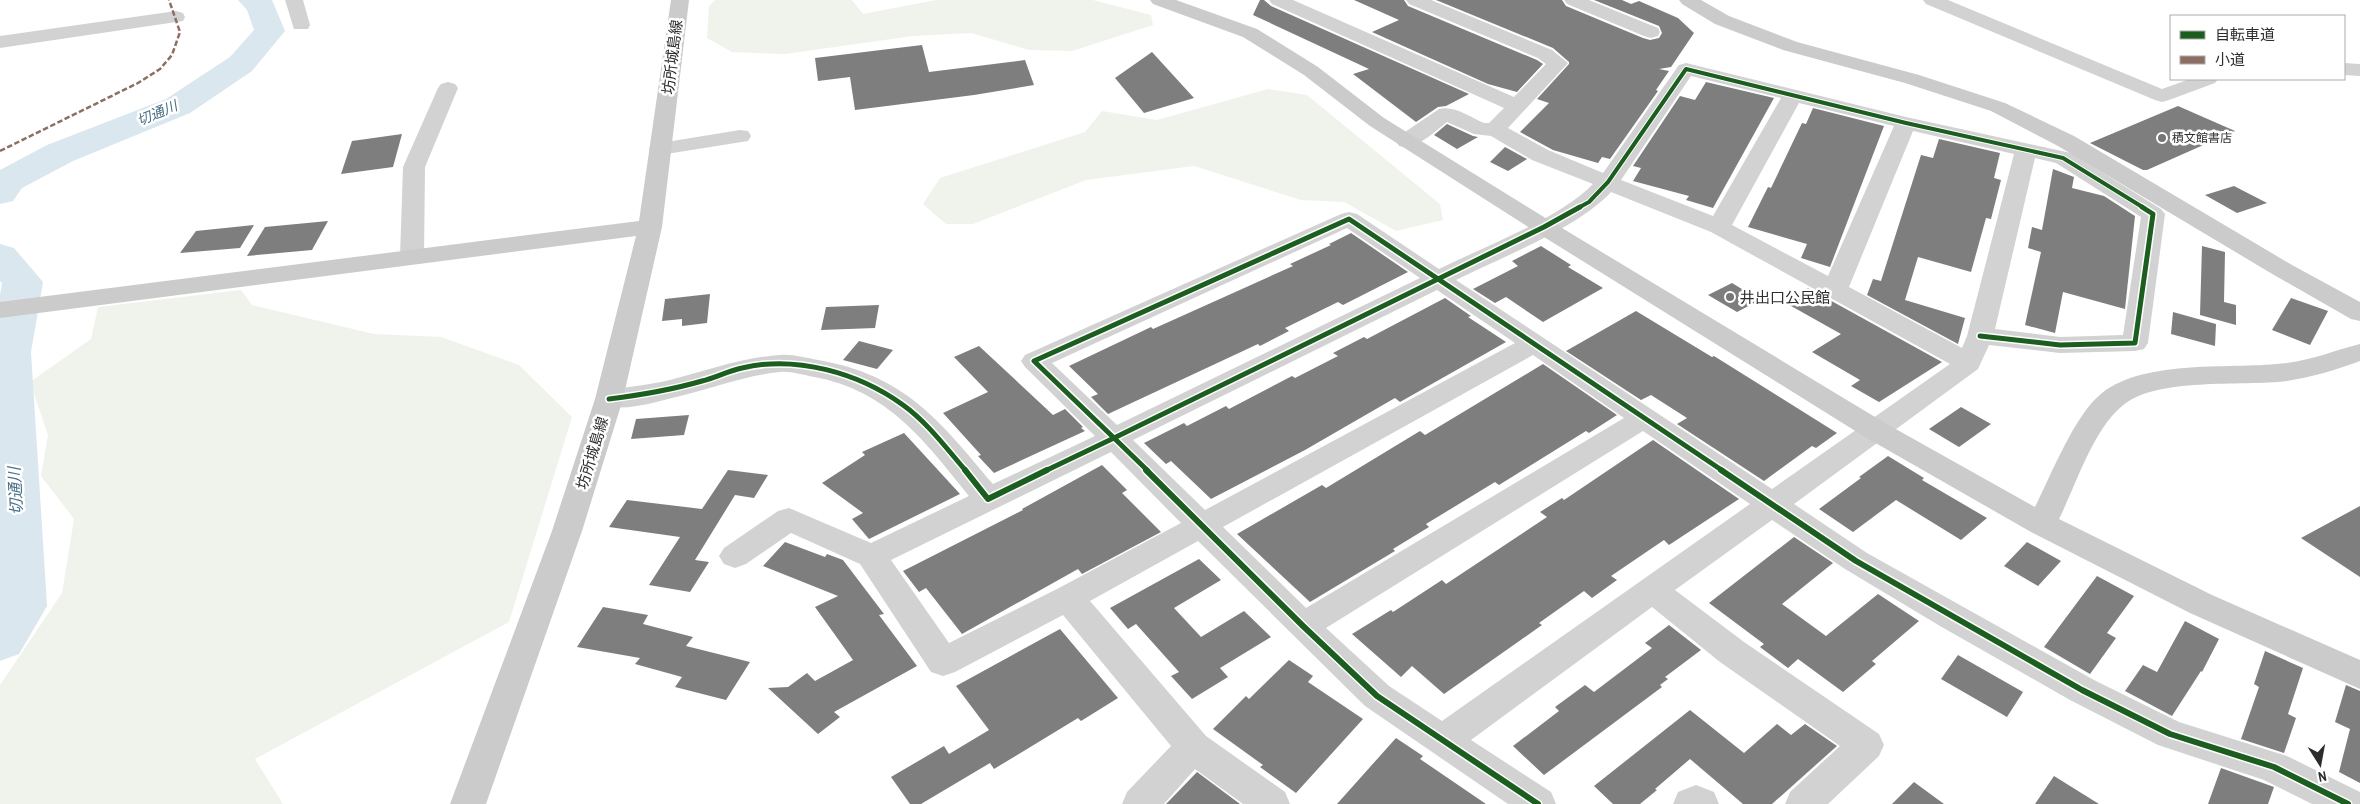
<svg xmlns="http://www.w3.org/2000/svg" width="2360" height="804" viewBox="0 0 2360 804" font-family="'Archivo Narrow','Noto Sans JP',sans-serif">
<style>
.green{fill:#f0f3ec}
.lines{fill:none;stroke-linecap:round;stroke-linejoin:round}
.river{fill:#dae7ee;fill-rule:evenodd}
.building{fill:#7e7e7e}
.street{fill:#d2d2d2;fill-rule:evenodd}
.secondary{fill:#cbcbcb;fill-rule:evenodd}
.quiet{stroke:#8d6e63;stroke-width:2.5;stroke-dasharray:5.5 2.5;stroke-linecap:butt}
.cycleway-far2-casing{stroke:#fff;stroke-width:6}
.cycleway-far1-casing{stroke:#fff;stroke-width:8}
.cycleway-casing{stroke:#fff;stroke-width:9}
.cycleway-far2{stroke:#1b5e20;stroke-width:4}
.cycleway-far1{stroke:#1b5e20;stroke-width:5}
.cycleway{stroke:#1b5e20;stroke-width:6}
.poi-dot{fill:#767676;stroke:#fff;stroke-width:2}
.labels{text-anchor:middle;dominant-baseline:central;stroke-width:5;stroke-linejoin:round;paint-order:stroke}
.far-poi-label{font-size:12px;fill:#2d2d2d;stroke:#fff;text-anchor:start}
.far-water-label{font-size:14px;font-style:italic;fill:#456f84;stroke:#fff}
.street-label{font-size:15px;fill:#2d2d2d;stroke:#fff}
.poi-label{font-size:15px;fill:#2d2d2d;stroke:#fff;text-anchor:start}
.water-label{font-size:16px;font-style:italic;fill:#456f84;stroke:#fff}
</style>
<rect width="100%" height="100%" fill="#fff"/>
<!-- green -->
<g class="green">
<polygon points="715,0 852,0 863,14 936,0 1093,0 1151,15 1153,25 1072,51 1029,50 971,33 913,36 785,54 732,52 707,38 709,6"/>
<polygon points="1268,89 1307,95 1440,204 1443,220 1396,231 1344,202 1301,200 1194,166 1086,180 973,224 946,224 923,204 940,178 1085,132 1102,111 1157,120"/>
<polygon points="241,290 252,305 374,334 441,337 519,365 572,417 509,622 255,759 283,804 0,804 0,685 62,593 74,519 41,476 48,435 30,382 91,339 98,307"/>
</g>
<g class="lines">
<!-- river -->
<g class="river">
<polygon points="238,0 272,0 285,31 252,71 190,113 73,161 22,188 13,201 0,204 0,170 47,145 166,99 230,57 254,30 247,10"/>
<polygon points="0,244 14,248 43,282 31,352 47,606 19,654 0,661 0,295 2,283 0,281"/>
</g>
</g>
<!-- building -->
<g class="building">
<polygon points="1260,0 1264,0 1271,6 1469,94 1446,106 1438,107 1416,122 1353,74 1369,69 1253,15"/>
<polygon points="1354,0 1404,0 1408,6 1537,60 1543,64 1517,92 1488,84 1372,32 1399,20"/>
<polygon points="1436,0 1562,0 1566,6 1643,38 1650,40 1659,38 1662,33 1659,26 1594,0 1622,0 1631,4 1639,1 1678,18 1694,33 1671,67 1659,69 1669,71 1656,90 1658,91 1610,159 1602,157 1598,163 1553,150 1520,132 1549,103 1537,99 1569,64 1569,62 1553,48"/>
<polygon points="922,45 929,72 1025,60 1034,85 974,95 855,110 850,77 818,81 815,58"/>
<polygon points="1152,52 1194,98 1144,113 1115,78"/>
<polygon points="1706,82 1774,98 1713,208 1686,200 1689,196 1633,181 1641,168 1633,166 1680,96 1695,100"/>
<polygon points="2178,106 2235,131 2147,170 2143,170 2090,143"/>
<polygon points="1813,108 1884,126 1830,267 1801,258 1807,244 1748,227 1768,187 1771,188 1802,123 1806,124"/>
<polygon points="1447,124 1473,136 1478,137 1457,149 1434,135"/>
<polygon points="402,134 393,167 341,174 352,141"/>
<polygon points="1939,139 2000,153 1994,178 2001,180 1991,219 1986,218 1971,272 1918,257 1905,300 1965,318 1958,344 1867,295 1873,279 1881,281 1921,155 1933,158"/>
<polygon points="1505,147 1527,159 1508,171 1490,162"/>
<polygon points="2053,169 2074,177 2072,188 2104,196 2135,216 2125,309 2063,292 2055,333 2025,325 2041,252 2028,248 2032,227 2042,230"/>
<polygon points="2234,186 2267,203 2237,213 2205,195"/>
<polygon points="328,221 312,250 247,256 265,227"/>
<polygon points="254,225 240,248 180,253 196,231"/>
<polygon points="1351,233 1408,272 1343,305 1338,302 1285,328 1289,331 1260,346 1258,344 1108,414 1091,397 1098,394 1069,366 1151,327 1153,329 1293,266 1290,264 1331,245 1329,244"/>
<polygon points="1541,246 1571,265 1568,267 1603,288 1543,322 1506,297 1495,303 1473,289 1518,266 1512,261"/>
<polygon points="2202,246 2225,252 2224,302 2236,305 2236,325 2200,315"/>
<polygon points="1732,283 1760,300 1737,312 1708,295"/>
<polygon points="1808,288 1942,362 1879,402 1851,386 1860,380 1812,352 1841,334 1784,302"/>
<polygon points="710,294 707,323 682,326 682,319 662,321 665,299"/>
<polygon points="1445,298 1471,316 1468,317 1506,342 1400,402 1395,398 1305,450 1211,499 1171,461 1166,464 1144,443 1184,423 1187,426 1226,406 1229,409 1292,376 1295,378 1338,356 1333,353 1364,337 1367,339"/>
<polygon points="2291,298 2328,311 2310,345 2272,330"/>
<polygon points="879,305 875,328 821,330 826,307"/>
<polygon points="1636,311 1712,357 1714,356 1837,433 1816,448 1812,446 1764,481 1677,424 1687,418 1651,395 1641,400 1566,351"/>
<polygon points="2173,312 2216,324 2215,346 2171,334"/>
<polygon points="859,341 893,350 877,369 843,360"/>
<polygon points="979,346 1053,415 1065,409 1083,427 1081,428 1085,431 994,473 978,456 981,455 943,413 988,392 954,357"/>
<polygon points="1543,364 1617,415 1589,433 1586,431 1499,485 1495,482 1426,524 1429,527 1393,549 1395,551 1310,602 1237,534 1322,485 1326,488 1420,431 1425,435"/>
<polygon points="1961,407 1991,424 1959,447 1929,429"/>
<polygon points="689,415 684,435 631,439 636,419"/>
<polygon points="904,433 960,494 869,539 852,519 863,513 822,483 865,455 862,452"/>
<polygon points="1653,440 1739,499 1669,545 1664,540 1611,576 1617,580 1592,598 1584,591 1539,623 1542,625 1444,694 1412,666 1401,677 1352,634 1391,610 1393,612 1442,580 1446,584 1547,517 1540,512 1562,498 1564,500"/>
<polygon points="1888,456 1924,478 1922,480 1987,518 1961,540 1896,500 1853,532 1819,509 1861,478 1859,477"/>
<polygon points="1102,465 1127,490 1122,493 1161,532 1082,574 1078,569 962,634 926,588 919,592 903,571 1023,510 1022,509"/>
<polygon points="728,470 768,475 754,498 735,495 695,560 709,562 690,592 649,585 680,537 609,527 627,500 702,509"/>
<polygon points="2360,506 2360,577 2301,538"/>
<polygon points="1794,537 1833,563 1782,604 1826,636 1878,594 1919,621 1872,661 1876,664 1843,692 1798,659 1788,668 1760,647 1764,644 1709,603"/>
<polygon points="785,542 825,557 827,554 843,560 884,614 879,615 917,666 834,712 840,717 818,734 768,688 788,687 807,673 815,681 853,660 815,607 838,596 763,566"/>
<polygon points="2027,542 2061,561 2038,586 2004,566"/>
<polygon points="1199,559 1221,580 1174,608 1201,637 1244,611 1271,637 1220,668 1228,677 1192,699 1171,676 1179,672 1136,624 1128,629 1110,608"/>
<polygon points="2097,576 2134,596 2107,633 2116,638 2090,674 2044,647"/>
<polygon points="603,607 648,615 643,624 693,637 686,646 750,662 726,700 675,687 682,677 635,664 640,658 577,647"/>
<polygon points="2185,621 2219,639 2202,672 2201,671 2172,716 2125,691 2143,665 2157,672"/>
<polygon points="1669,625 1701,650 1665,677 1668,679 1660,685 1662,687 1544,775 1513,746 1559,711 1555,707 1585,685 1594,692 1652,648 1645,643"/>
<polygon points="1060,629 1118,698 1081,721 1078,718 994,769 990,763 921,804 910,804 891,777 944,746 949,754 989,730 956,686"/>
<polygon points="2265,651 2303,668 2288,714 2296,718 2284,753 2241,739 2259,687 2254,684"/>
<polygon points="1958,655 2023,692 2007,717 1941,679"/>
<polygon points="1289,660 1313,676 1308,682 1363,719 1296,793 1260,767 1263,765 1213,729 1246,696 1249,699"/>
<polygon points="2346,685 2360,691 2360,783 2339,772 2350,729 2335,722"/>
<polygon points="1690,710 1744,753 1777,724 1791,735 1805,724 1837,746 1772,804 1743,804 1690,759 1655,789 1657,790 1640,804 1613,804 1594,786"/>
<polygon points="1396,738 1423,756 1420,759 1486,804 1337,804"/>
<polygon points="2221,768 2274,787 2268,804 2208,804"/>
<polygon points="1197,772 1240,804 1166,804"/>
<polygon points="2054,776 2099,804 2035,804"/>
<polygon points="1914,782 1944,804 1892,804"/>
</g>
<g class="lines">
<!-- street -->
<g class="street">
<polygon points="285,0 303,0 310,25 308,29 294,29"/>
<path d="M1269,0H1293L1514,97L1546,64L1538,58L1409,4L1406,0H1431L1552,50L1568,63L1508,128L1548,150L1603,173L1679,65L1686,63L1906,117L2071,153L2161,209L2165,214L2148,343L2144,349L2135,351L2060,353L1989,345L1978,369L1794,504L1867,553L2094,680L2179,722L2287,756L2360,792V804H2312L2264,780L2158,745L2070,700L1940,626L1845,569L1772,520L1675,590L1744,642L1879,734L1884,745L1879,756L1828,804H1785L1790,792L1840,746L1720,662L1652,607L1471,740L1551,792L1556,804H1508L1365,706L1198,541L1090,601L1206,736L1285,792L1290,804H1243L1195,769L1164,804H1122L1127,792L1171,746L1063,615L955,672L943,676L931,672L860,564L791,533L746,564L735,568L724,564L719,556L724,548L778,511L789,508L871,543L969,496C925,441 887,390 814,377C803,375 791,371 780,372C748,375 719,386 688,394C662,400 627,413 599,405L595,399L599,393C622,386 647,386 670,380C707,371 742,357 781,355C793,354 806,358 818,360C905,375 940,421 993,484L1095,436L1025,367L1021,361L1025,355L1341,214L1349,212L1357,214L1439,269C1483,247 1561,218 1593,184L1532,160L1491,136L1474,134L1447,122C1434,132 1417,150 1399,146L1396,141L1399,136L1439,109C1454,105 1470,117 1484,123H1489L1504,108L1272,4ZM1691,76L1781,98L1713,216L1621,180ZM1799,103L1894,126L1828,276L1732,225ZM1913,131L2014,154L1967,336L1962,348L1849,287ZM2035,158L2056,163L2141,217L2123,335L2060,337L1995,329ZM1611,192L1711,232L1950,364L1772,489L1456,280C1502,257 1578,228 1611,192ZM1347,228L1420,278L1117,425L1052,363ZM1437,290L1515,343L1205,510L1133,440ZM1533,355L1624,418L1306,608L1223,527ZM1643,431L1750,504L1442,721L1389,686L1326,628ZM1111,452L1181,523L1057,589L949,643L891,560Z"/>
<polygon points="1564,0 1589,0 1658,28 1660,32 1658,36 1651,38 1644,36 1567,4"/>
<polygon points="1923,0 1948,0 2162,89 2190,79 2218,79 2215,83 2169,100 2162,102 2155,100 1926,4"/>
<polygon points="176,11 183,13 185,17 183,21 0,48 0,36"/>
<polygon points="2344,63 2360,64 2360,76 2344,75"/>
<polygon points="448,82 455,84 458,88 425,167 424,257 421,262 412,264 403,262 400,257 403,167 438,88 441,84"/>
<polygon points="740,130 748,131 751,136 748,141 660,155 652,154 649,149 652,144 660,143"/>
<polygon points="1696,785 1714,792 1719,804 1673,804 1678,792"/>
</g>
<!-- secondary -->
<g class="secondary">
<polygon points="671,0 689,0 662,227 623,399 582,531 486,804 450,804 552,531 595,399 636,236 0,318 0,302 639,221"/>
<path d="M1150,0H1176L1257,29L1318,67L1384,118L1552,222L1885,423L2035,507C2051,475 2075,414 2102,393C2147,358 2233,370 2287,363C2312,360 2336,350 2360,344V361C2336,370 2312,377 2287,381C2242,387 2155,376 2121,407C2092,432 2076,485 2059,519L2212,595L2360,660V689L2190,613L2031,532L1865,437L1536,232L1370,126L1304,75L1243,37L1153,4Z"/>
<polygon points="1679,0 1701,0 1729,16 1797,42 1919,75 2005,103 2074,136 2292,265 2360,302 2360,321 2351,319 2274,275 2058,146 1991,111 1905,83 1783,50 1715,24 1682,4"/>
</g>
<!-- quiet -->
<polyline class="quiet" points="0,151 138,83 160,69 172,55 180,32 169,0"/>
<defs>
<polyline id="cycleway-far2" points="1578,208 1589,202 1608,182 1686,69 1906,123 2063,158 2144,208"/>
<g id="cycleway-far1">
<polyline points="1980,336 2060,345 2135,343 2153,214 2142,207"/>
<path d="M609,399C641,395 671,390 702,381C715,378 728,371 742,368C796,355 859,373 903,405C927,422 947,449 966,471"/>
<polyline points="1045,471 1114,438 1034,361 1349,219 1723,471"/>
<polyline points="1148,471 1114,438 1544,227 1580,207"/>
</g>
<g id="cycleway">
<polyline points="965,470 988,499 1047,470"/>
<polyline points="1146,470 1303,626 1377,696 1538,804"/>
<polyline points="1721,470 1856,561 2082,690 2170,734 2274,767 2348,804"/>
</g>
</defs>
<!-- cycleway-far2 casing -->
<use href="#cycleway-far2" class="cycleway-far2-casing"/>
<!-- cycleway-far1 casing -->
<use href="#cycleway-far1" class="cycleway-far1-casing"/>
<!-- cycleway casing -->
<use href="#cycleway" class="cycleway-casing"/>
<!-- cycleway-far2 -->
<use href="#cycleway-far2" class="cycleway-far2"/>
<!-- cycleway-far1 -->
<use href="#cycleway-far1" class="cycleway-far1"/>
<!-- cycleway -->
<use href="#cycleway" class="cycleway"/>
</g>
<!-- markers -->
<g class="poi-dot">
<circle cx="2162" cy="138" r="5"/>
<circle cx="1730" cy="297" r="5"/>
</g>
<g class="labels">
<!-- far-poi labels -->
<g class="far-poi-label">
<text x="2172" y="138">積文館書店</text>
</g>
<!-- far-water labels -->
<g class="far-water-label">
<text transform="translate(157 113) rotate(-23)">切通川</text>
</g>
<!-- street labels -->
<g class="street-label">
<text transform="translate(672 57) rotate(-83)">坊所城島線</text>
<text transform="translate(592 453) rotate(-73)">坊所城島線</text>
</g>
<!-- poi labels -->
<g class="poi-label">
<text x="1740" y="297">井出口公民館</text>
</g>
<!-- water labels -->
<g class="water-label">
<text transform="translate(15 491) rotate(-93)">切通川</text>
</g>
</g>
<!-- legend -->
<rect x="2170" y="15" width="175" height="65" fill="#ffffff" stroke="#ababab"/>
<rect x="2180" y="31" width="25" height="8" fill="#1b5e20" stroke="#ababab"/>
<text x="2215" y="40" font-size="15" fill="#2d2d2d">自転車道</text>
<rect x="2180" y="56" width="25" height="8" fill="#8d6e63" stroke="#ababab"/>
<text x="2215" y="65" font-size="15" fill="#2d2d2d">小道</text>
<!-- north arrow -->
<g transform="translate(2320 764) rotate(169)" stroke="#ffffff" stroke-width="4" paint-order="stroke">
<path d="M0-4L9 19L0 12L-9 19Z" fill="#2d2d2d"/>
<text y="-8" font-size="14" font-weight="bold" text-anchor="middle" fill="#2d2d2d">N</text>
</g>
</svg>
